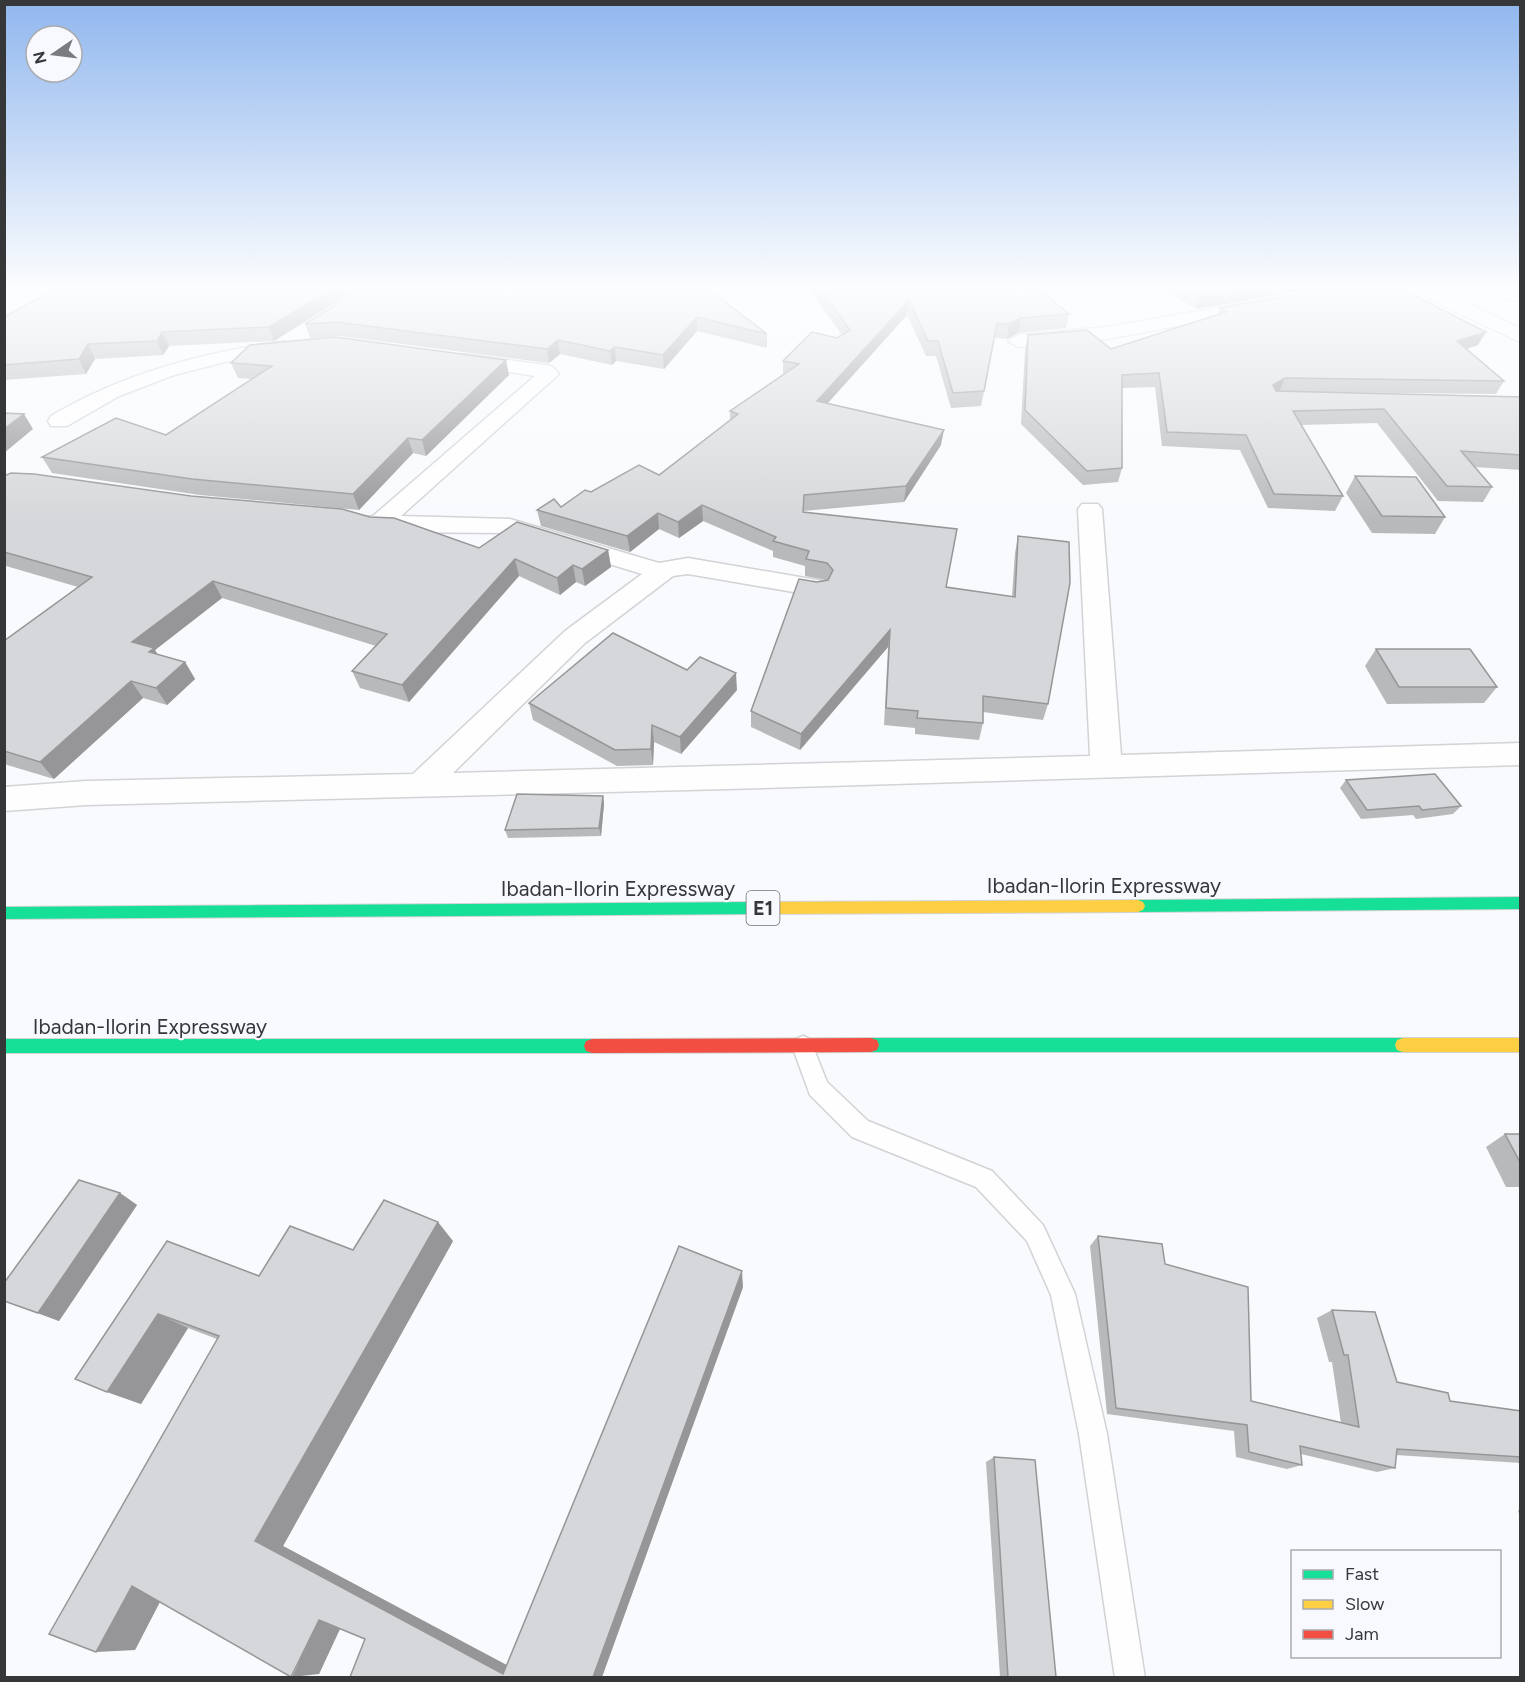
<svg xmlns="http://www.w3.org/2000/svg" width="1525" height="1682" viewBox="0 0 1525 1682" font-family="Figtree,sans-serif">
<style>
.lines{fill:none;stroke-linecap:round;stroke-linejoin:round}
.lane-casing{stroke:#d2d3d5;stroke-width:3}
.street-casing{stroke:#d2d3d5;stroke-width:3}
.fast-casing{stroke:#d2d3d5;stroke-width:2}
.slow-casing{stroke:#d2d3d5;stroke-width:2}
.jam-casing{stroke:#d2d3d5;stroke-width:2}
.lane{fill:#fefeff;fill-rule:evenodd}
.street{fill:#fefeff;fill-rule:evenodd}
.fast{fill:#16e098;fill-rule:evenodd}
.slow{fill:#ffcf43;fill-rule:evenodd}
.jam{fill:#f24e42;fill-rule:evenodd}
.wall{fill:#b8b9bb}
.shaded-wall{fill:#969699}
.building{fill:#d6d7da;stroke:#969699;stroke-width:1.5}
.labels{text-anchor:middle;dominant-baseline:central;stroke-width:4.5;stroke-linejoin:round;paint-order:stroke}
.shield{fill:#f7f9fe;stroke:#707174;stroke-width:1.5}
.shield-label{font-size:20px;font-weight:bold;fill:#363739}
.street-label{font-size:21px;fill:#363739;stroke:#f7f9fe}
</style>
<rect width="100%" height="100%" fill="#f8fafd"/>
<g class="lines">
<defs>
<polygon id="lane" points="803,1036 810,1039 827,1082 868,1121 992,1171 1043,1225 1075,1294 1107,1434 1145,1678 1115,1678 1079,1434 1051,1295 1027,1241 976,1187 852,1137 810,1095 792,1046 796,1039"/>
<g id="street">
<polygon points="1334,288 1501,288 1520,291 1520,301 1483,295 1449,295 1520,328 1520,342 1431,300 1429,295 1343,293"/>
<polygon points="1262,300 1271,305 1268,309 1107,339 1018,347 1008,341 1018,335 1107,327"/>
<path d="M285,341L295,347L292,351L225,362L174,375L119,396L67,426H51L48,421L51,416C124,373 201,353 285,341Z"/>
<polygon points="464,354 546,365 553,367 559,374 401,516 510,519 659,563 688,558 817,580 826,582 830,588 826,594 817,596 688,574 673,576 585,643 453,773 1090,756 1078,509 1082,504 1098,504 1102,509 1121,755 1520,743 1520,765 727,789 86,805 4,811 4,787 86,781 413,774 565,631 642,574 508,533 377,532 361,528 358,523 361,518 373,516 535,376 457,364 454,360 457,356"/>
</g>
<g id="fast">
<polygon points="1520,897 1520,909 1138,912 1133,910 1131,906 1133,902 1138,900"/>
<polygon points="761,902 766,904 768,908 766,912 761,914 4,919 4,907"/>
<polygon points="871,1038 1403,1038 1409,1040 1411,1045 1409,1050 1403,1052 871,1052 865,1050 863,1045 865,1040"/>
<polygon points="4,1039 592,1039 598,1041 600,1046 598,1051 592,1053 4,1053"/>
</g>
<g id="slow">
<polygon points="1138,900 1143,902 1145,906 1143,910 1138,912 761,914 756,912 754,908 756,904 761,902"/>
<polygon points="1403,1038 1520,1038 1520,1052 1403,1052 1397,1050 1395,1045 1397,1040"/>
</g>
<polygon id="jam" points="871,1038 877,1040 879,1045 877,1050 871,1052 592,1053 586,1051 584,1046 586,1041 592,1039"/>
</defs>
<!-- lane casing -->
<use href="#lane" class="lane-casing"/>
<!-- street casing -->
<use href="#street" class="street-casing"/>
<!-- fast casing -->
<use href="#fast" class="fast-casing"/>
<!-- slow casing -->
<use href="#slow" class="slow-casing"/>
<!-- jam casing -->
<use href="#jam" class="jam-casing"/>
<!-- lane -->
<use href="#lane" class="lane"/>
<!-- street -->
<use href="#street" class="street"/>
<!-- fast -->
<use href="#fast" class="fast"/>
<!-- slow -->
<use href="#slow" class="slow"/>
<!-- jam -->
<use href="#jam" class="jam"/>
</g>
<!-- wall -->
<g class="wall">
<polygon points="57,288 359,288 274,341 169,346 163,355 95,359 86,374 4,380 4,317"/>
<polygon points="707,288 767,334 767,348 697,331 664,369 616,361 612,365 560,354 549,363 340,336 310,338 305,324"/>
<polygon points="808,288 1037,288 1069,314 1066,328 1018,333 1007,339 995,338 981,406 951,408 936,356 926,356 907,315 828,403 941,445 904,502 803,511 803,512 946,587 1012,597 1015,553 1018,536 1048,704 1043,720 983,712 983,723 979,740 915,734 915,728 884,725 888,647 800,750 751,727 751,711 817,582 826,580 805,576 805,566 773,557 773,551 703,521 679,538 659,529 630,552 541,526 537,510 561,507 591,492 659,475 730,420 730,411 783,375 783,361 837,338 842,335"/>
<polygon points="1161,288 1317,288 1196,309"/>
<polygon points="1220,308 1478,345 1467,349 1504,381 1496,394 1301,392 1521,397 1521,470 1475,467 1492,487 1483,502 1438,501 1377,423 1301,425 1343,496 1335,511 1268,508 1240,450 1162,446 1155,387 1122,388 1122,468 1118,482 1083,485 1021,424 1025,349 1028,335 1111,349 1217,314"/>
<polygon points="231,363 509,375 426,456 413,453 359,510 200,495 52,473 42,457 166,435 252,379 238,378"/>
<polygon points="4,476 479,548 608,550 611,567 585,586 576,582 560,595 519,576 409,702 360,688 352,671 376,646 222,598 155,650 157,654 185,662 195,679 167,705 143,698 54,779 4,764 4,641 78,587 6,566 4,569"/>
<polygon points="1355,476 1445,517 1435,534 1372,533 1346,493"/>
<polygon points="1376,649 1497,687 1484,703 1387,704 1365,666"/>
<polygon points="687,670 737,690 681,754 654,742 653,765 617,766 533,720 529,703"/>
<polygon points="1346,780 1461,806 1453,814 1416,819 1413,815 1361,819 1340,788"/>
<polygon points="603,796 604,804 601,836 508,838 505,830"/>
<polygon points="1505,1134 1521,1134 1521,1187 1506,1187 1486,1147"/>
<polygon points="120,1193 137,1205 59,1321 4,1301 4,1283"/>
<polygon points="1098,1236 1165,1264 1251,1401 1341,1423 1332,1362 1329,1362 1317,1318 1332,1310 1397,1382 1450,1401 1521,1411 1521,1463 1396,1455 1395,1468 1377,1472 1301,1454 1302,1465 1287,1469 1236,1457 1234,1431 1107,1414 1090,1246"/>
<polygon points="167,1241 259,1276 353,1250 453,1241 283,1546 506,1665 743,1287 602,1677 350,1677 365,1639 340,1629 319,1674 160,1602 135,1650 217,1339 188,1328 141,1404 107,1392"/>
<polygon points="994,1457 1056,1677 1000,1677 986,1462"/>
<polygon points="1518,1510 1521,1510 1521,1523"/>
</g>
<!-- shaded-wall -->
<g class="shaded-wall">
<polygon points="333,288 359,288 274,341 269,327"/>
<polygon points="1254,288 1317,288 1196,309 1200,297"/>
<polygon points="909,300 907,315 816,416 817,401"/>
<polygon points="697,317 697,331 664,369 663,355"/>
<polygon points="1021,318 1018,333 1007,339 1009,324"/>
<polygon points="162,332 169,346 163,355 157,341"/>
<polygon points="1486,332 1478,345 1450,354 1457,341"/>
<polygon points="558,340 560,354 549,363 547,349"/>
<polygon points="88,344 95,359 86,374 79,359"/>
<polygon points="615,347 616,361 612,365 610,351"/>
<polygon points="506,360 509,375 426,456 422,440"/>
<polygon points="1285,378 1279,392 1267,399 1273,385"/>
<polygon points="24,414 33,429 4,453 4,429"/>
<polygon points="944,430 941,445 904,502 906,486"/>
<polygon points="408,438 413,453 359,510 353,494"/>
<polygon points="702,505 703,521 679,538 678,522"/>
<polygon points="658,513 659,529 630,552 627,536"/>
<polygon points="608,550 611,567 585,586 582,569"/>
<polygon points="515,559 519,576 409,702 402,685"/>
<polygon points="573,565 576,582 560,595 557,578"/>
<polygon points="213,581 222,598 155,650 164,665 132,642"/>
<polygon points="890,630 888,647 800,750 801,734"/>
<polygon points="185,662 195,679 167,705 156,688"/>
<polygon points="736,673 737,690 681,754 680,737"/>
<polygon points="131,681 143,698 54,779 40,762"/>
<polygon points="652,725 654,742 653,765 651,749"/>
<polygon points="603,796 604,804 601,836 599,828"/>
<polygon points="120,1193 137,1205 59,1321 38,1313"/>
<polygon points="438,1222 453,1241 283,1546 518,1671 503,1674 255,1541"/>
<polygon points="742,1271 743,1287 602,1677 593,1677"/>
<polygon points="158,1314 188,1328 141,1404 107,1392"/>
<polygon points="132,1586 167,1588 135,1650 96,1652"/>
<polygon points="319,1620 344,1620 319,1674 292,1677"/>
</g>
<!-- building -->
<g class="building">
<polygon points="57,288 333,288 269,327 162,332 157,341 88,344 79,359 4,365 4,317"/>
<polygon points="363,288 707,288 767,334 697,317 663,355 615,347 610,351 558,340 547,349 336,322 305,324"/>
<polygon points="819,288 1037,288 1069,314 1021,318 1009,324 997,323 984,391 953,393 938,341 928,341 909,300 817,401 944,430 906,486 804,495 803,512 957,529 946,587 1015,597 1018,536 1069,542 1070,583 1048,704 983,696 983,723 917,718 918,711 886,708 890,630 801,734 751,711 799,579 817,582 828,580 833,570 827,563 806,559 809,551 773,541 776,537 702,505 678,522 658,513 627,536 537,510 554,499 561,507 585,490 591,492 639,465 659,475 738,414 730,411 799,364 783,361 812,332 837,338 850,330"/>
<polygon points="1184,288 1254,288 1200,297"/>
<polygon points="1330,288 1400,288 1486,332 1457,341 1504,381 1285,378 1273,385 1276,391 1521,397 1521,455 1461,451 1492,487 1447,486 1384,409 1293,411 1343,496 1274,494 1246,435 1167,432 1159,373 1122,375 1122,468 1087,471 1025,410 1028,335 1087,330 1111,349 1226,312 1220,308"/>
<polygon points="335,337 506,360 422,440 408,438 353,494 192,479 42,457 116,418 166,435 272,366 231,363 250,345"/>
<polygon points="4,413 24,414 4,429"/>
<polygon points="11,473 34,474 191,496 342,509 370,517 394,518 479,548 517,522 608,550 582,569 573,565 557,578 515,559 402,685 352,671 387,634 213,581 132,642 154,648 149,652 185,662 156,688 131,681 40,762 4,751 4,641 92,577 4,552 4,476"/>
<polygon points="1355,476 1416,477 1445,517 1382,516"/>
<polygon points="613,633 687,670 700,657 736,673 680,737 652,725 651,749 615,750 529,703"/>
<polygon points="1376,649 1470,649 1497,687 1399,687"/>
<polygon points="1435,774 1461,806 1422,810 1419,806 1367,810 1346,780"/>
<polygon points="517,794 603,796 599,828 505,830"/>
<polygon points="1505,1134 1521,1134 1521,1164"/>
<polygon points="79,1180 120,1193 38,1313 4,1301 4,1283"/>
<polygon points="384,1200 438,1222 255,1541 503,1674 679,1246 742,1271 593,1677 350,1677 365,1639 319,1620 291,1677 132,1586 96,1652 49,1634 219,1336 158,1314 107,1392 75,1379 167,1241 259,1276 290,1226 353,1250"/>
<polygon points="1098,1236 1162,1244 1165,1264 1248,1287 1251,1401 1359,1427 1348,1355 1344,1355 1332,1310 1375,1312 1397,1382 1448,1393 1450,1401 1521,1411 1521,1457 1397,1449 1395,1468 1300,1446 1302,1465 1249,1452 1247,1425 1116,1408"/>
<polygon points="994,1457 1035,1460 1056,1677 1008,1677"/>
</g>
<!-- sky -->
<linearGradient id="sky" x2="0" y2="1"><stop stop-color="#90b7ee"/><stop offset="0.55" stop-color="#fcfdfe"/><stop offset="1" stop-color="#fcfdfe" stop-opacity="0"/></linearGradient>
<rect width="1525" height="523" fill="url(#sky)"/>
<g class="labels">
<!-- shield labels -->
<rect class="shield" x="746.5" y="891" width="33" height="34" rx="4.5"/>
<g class="shield-label">
<text x="763" y="908">E1</text>
</g>
<!-- street labels -->
<g class="street-label">
<text x="1104" y="885">Ibadan-Ilorin Expressway</text>
<text x="618" y="888">Ibadan-Ilorin Expressway</text>
<text x="150" y="1026">Ibadan-Ilorin Expressway</text>
</g>
</g>
<!-- border -->
<rect width="1525" height="1682" fill="none" stroke="#363739" stroke-width="12"/>
<!-- legend -->
<rect x="1291" y="1550" width="210" height="108" fill="#f7f9fe" stroke="#aaabaf" stroke-width="1.5"/>
<rect x="1303" y="1570" width="30" height="9" fill="#16e098" stroke="#aaabaf" stroke-width="1.5"/>
<text x="1345" y="1580" font-size="18" fill="#363739">Fast</text>
<rect x="1303" y="1600" width="30" height="9" fill="#ffcf43" stroke="#aaabaf" stroke-width="1.5"/>
<text x="1345" y="1610" font-size="18" fill="#363739">Slow</text>
<rect x="1303" y="1630" width="30" height="9" fill="#f24e42" stroke="#aaabaf" stroke-width="1.5"/>
<text x="1345" y="1640" font-size="18" fill="#363739">Jam</text>
<!-- north arrow -->
<g transform="translate(54 54) rotate(256)"><circle r="28" fill="#f7f9fe" stroke="#aaabaf" stroke-width="1.5"/>
<path d="M0-4.5L10 22L0 15L-10 22Z" fill="#7a7b7e"/>
<text y="-9" font-size="16" font-weight="bold" text-anchor="middle" fill="#363739">N</text>
</g>
</svg>
